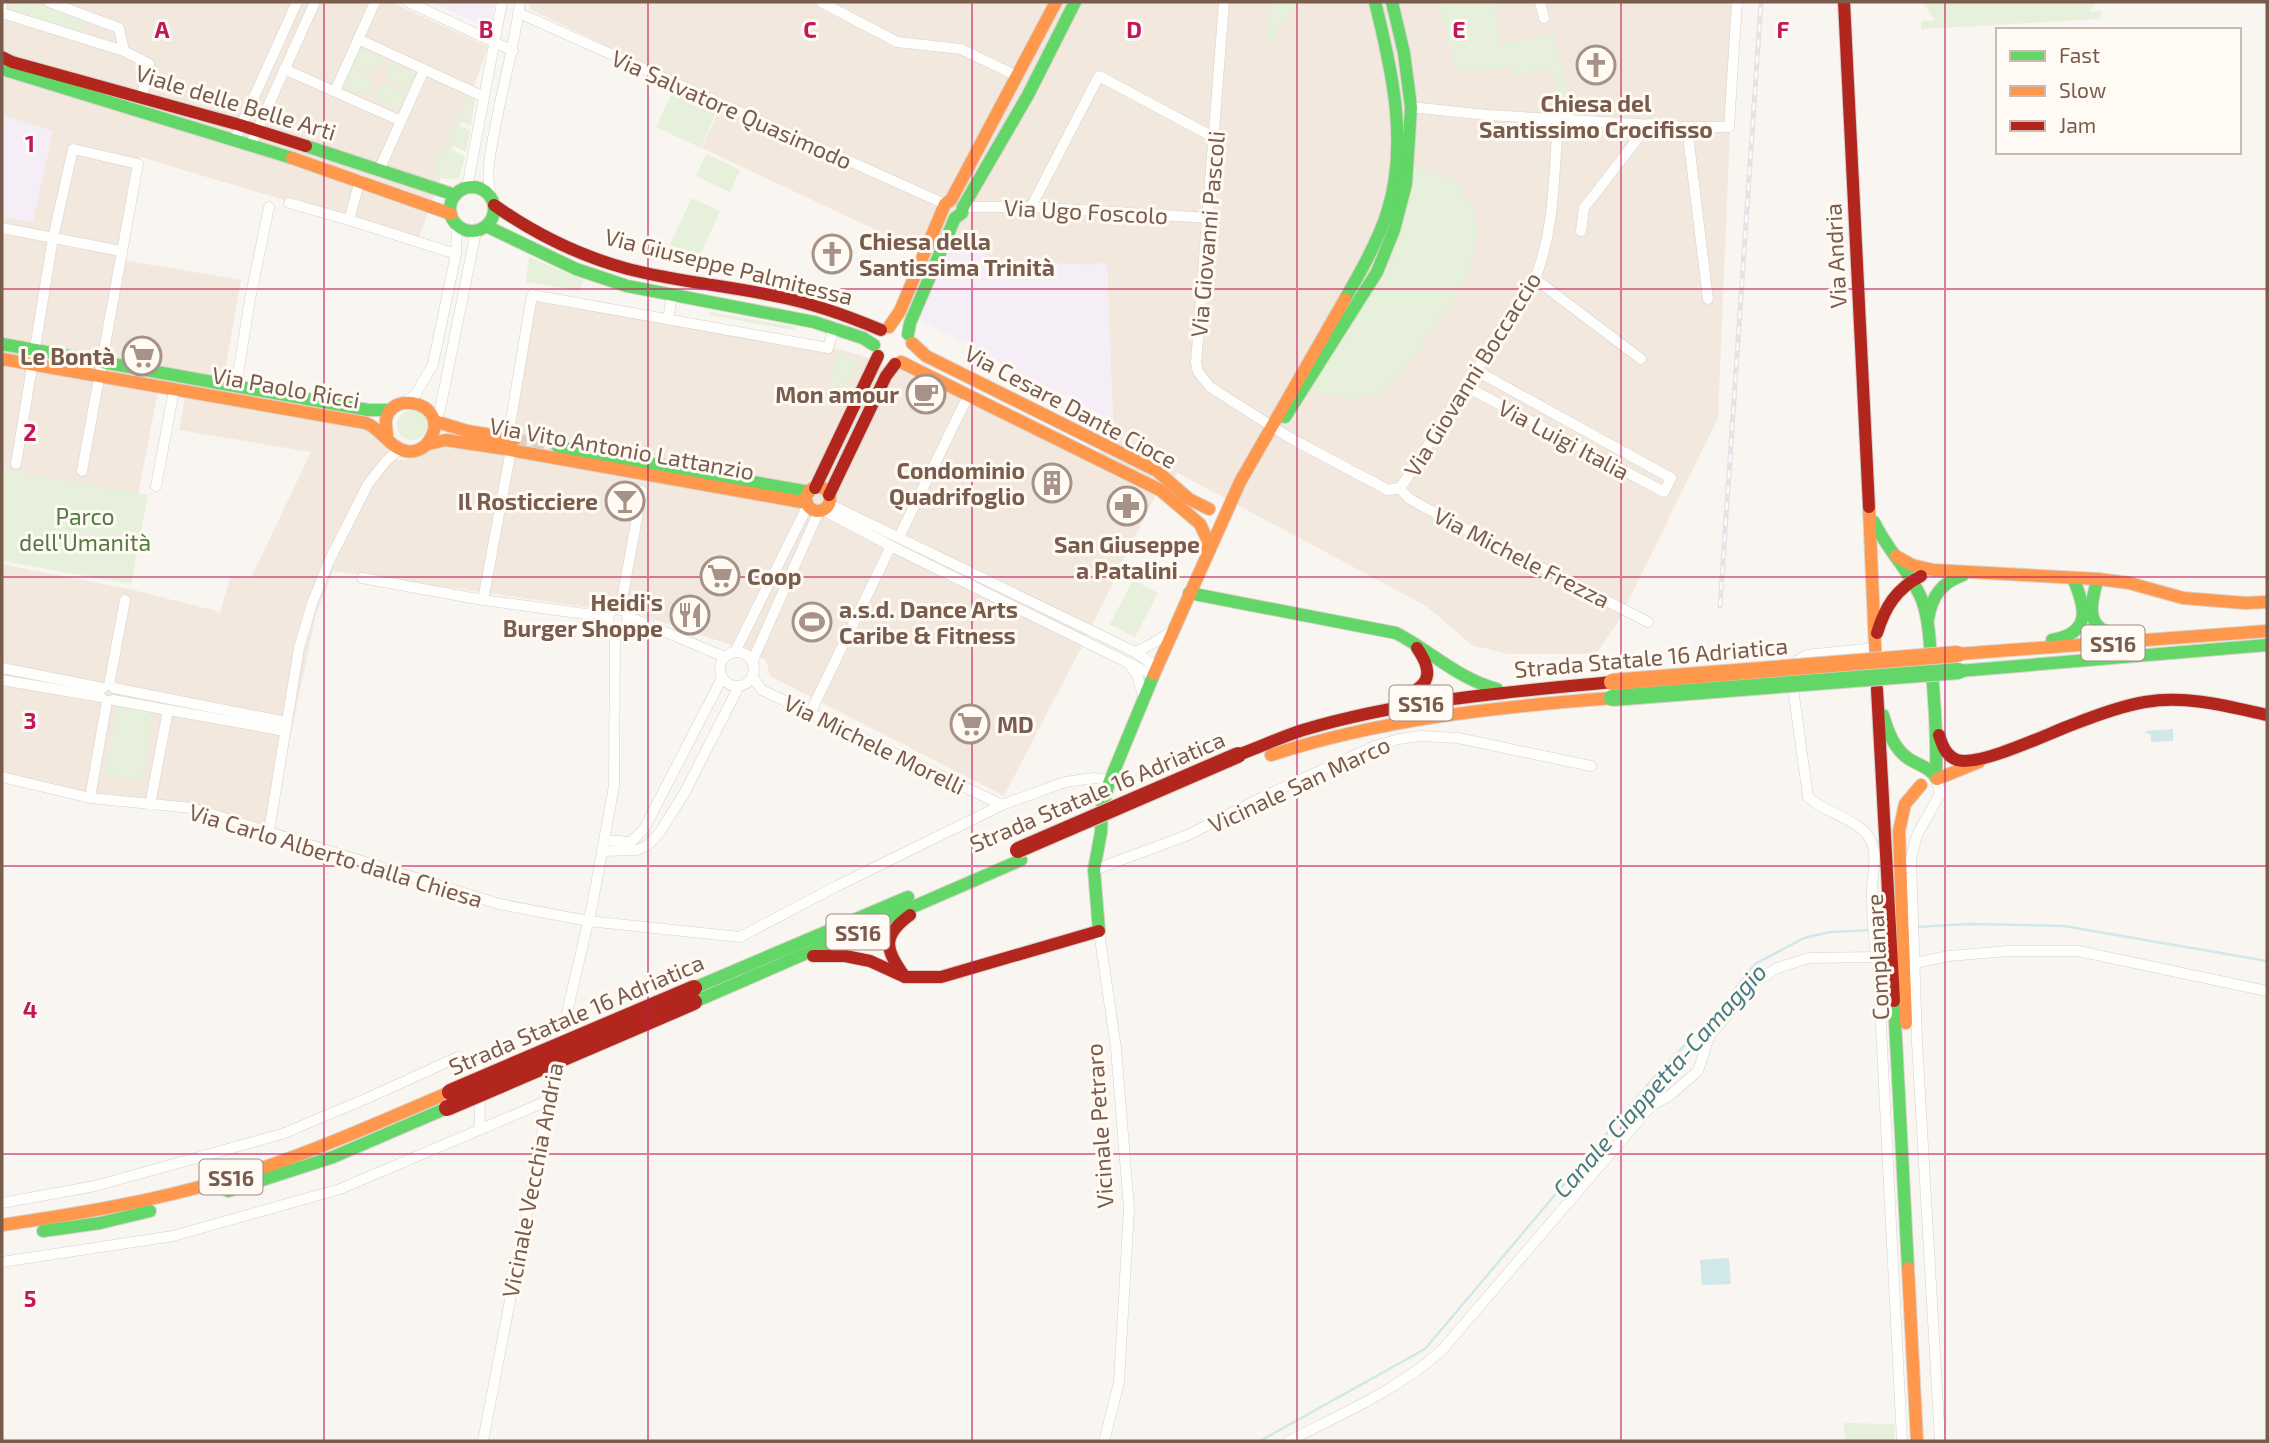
<svg xmlns="http://www.w3.org/2000/svg" width="2269" height="1443" viewBox="0 0 2269 1443" font-family="'Exo 2',sans-serif">
<style>
.residential{fill:#f2e8de}
.education{fill:#f6eef6}
.green{fill:#e7f0db}
.water{fill:#d0e8ea}
.lines{fill:none;stroke-linecap:round;stroke-linejoin:round}
.stream{stroke:#d0e8ea;stroke-width:2.5}
.secondary-tunnel{stroke:#d9cfc7;stroke-width:12;stroke-dasharray:12 6;stroke-linecap:butt}
.street-casing{stroke:#d7d1cb;stroke-width:11}
.fast-casing{stroke:#d9d2cb;stroke-width:14}
.slow-casing{stroke:#d9d2cb;stroke-width:14}
.jam-casing{stroke:#d9d2cb;stroke-width:14}
.street{stroke:#fefefd;stroke-width:10}
.fast{stroke:#63d668;stroke-width:12}
.slow{stroke:#ff974d;stroke-width:12}
.jam{stroke:#b3261e;stroke-width:12}
.rail-casing{stroke:#e6e3e7;stroke-width:5}
.rail{stroke:#fffaf3;stroke-width:2.5;stroke-dasharray:8;stroke-linecap:butt}
.fast-bridge-casing{stroke:#dad1cc;stroke-width:18;stroke-linecap:butt}
.slow-bridge-casing{stroke:#dad1cc;stroke-width:18;stroke-linecap:butt}
.jam-bridge-casing{stroke:#dad1cc;stroke-width:18;stroke-linecap:butt}
.fast-bridge{stroke:#63d668;stroke-width:16}
.slow-bridge{stroke:#ff974d;stroke-width:16}
.jam-bridge{stroke:#b3261e;stroke-width:16}
.grid{fill:none;stroke:#c2185b;stroke-width:2;stroke-opacity:0.55}
.labels{text-anchor:middle;dominant-baseline:central;stroke-width:6;stroke-linejoin:round;paint-order:stroke}
.shield{fill:#fffaf3;stroke:#a28b7f;stroke-width:2}
.shield-label{font-size:21px;font-weight:bold;fill:#7a5c4d}
.street-label{font-size:23px;fill:#7a5c4d;stroke:#fffaf3}
.poi-label{font-size:23px;font-weight:bold;fill:#7a5c4d;stroke:#fffaf3;text-anchor:end}
.park-label{font-size:23px;fill:#537a41;stroke:#fffaf3}
.water-label{font-size:24px;font-style:italic;fill:#437c86;stroke:#fffaf3}
.grid-label{font-size:23px;text-anchor:middle;font-weight:bold;fill:#c2185b;stroke:#fffaf3;stroke-width:6;stroke-linejoin:round;paint-order:stroke}
</style>
<rect width="100%" height="100%" fill="#f9f5f0"/>
<!-- residential -->
<polygon class="residential" points="2,2 391,2 488,47 418,240 140,157 116,259 241,280 219,403 357,424 377,433 393,459 403,460 447,445 505,454 536,302 833,348 864,356 894,371 907,368 1094,460 1113,421 1107,264 1092,263 1092,265 998,261 981,252 914,248 702,148 723,101 531,10 528,2 1740,2 1730,130 1718,418 1618,622 1596,654 1508,654 1472,645 1426,606 1178,473 1156,494 1082,646 1004,796 770,676 766,660 746,650 641,615 333,571 316,614 270,833 193,808 101,795 2,773 2,564 133,590 220,612 231,575 251,578 311,452 179,430 185,398 158,391 138,494 2,469"/>
<!-- education -->
<g class="education">
<polygon points="431,2 495,2 489,29"/>
<polygon points="2,115 53,131 33,222 2,217"/>
<polygon points="949,251 981,252 998,261 1092,265 1092,263 1107,264 1113,421 916,318"/>
</g>
<!-- green -->
<g class="green">
<polygon points="14,2 39,2 86,17 83,35 12,12"/>
<polygon points="1271,2 1298,2 1266,48"/>
<polygon points="1437,2 1494,2 1500,45 1553,33 1570,104 1559,104 1550,68 1516,76 1511,66 1474,73 1473,70 1458,74"/>
<polygon points="1922,2 2096,2 2090,12 2101,11 2100,19 1921,29 1921,21 1935,20"/>
<polygon points="360,48 385,59 382,66 374,68 370,72 353,65"/>
<polygon points="390,61 415,73 408,89 391,81 391,76 386,69"/>
<polygon points="351,68 369,75 368,80 372,88 369,96 343,85"/>
<polygon points="389,85 406,93 398,110 373,98 376,90"/>
<polygon points="672,93 716,113 701,148 656,127"/>
<polygon points="468,95 475,98 471,126 456,119"/>
<polygon points="454,124 470,130 466,152 446,142"/>
<polygon points="444,146 465,156 459,178 446,179 432,174"/>
<polygon points="706,154 740,170 730,192 696,176"/>
<polygon points="1415,165 1457,183 1473,208 1478,236 1466,280 1410,363 1387,388 1353,400 1309,389 1349,321 1394,254"/>
<polygon points="692,198 720,211 695,266 666,253"/>
<polygon points="529,257 583,280 580,291 526,282"/>
<polygon points="710,312 795,327 794,330 709,315"/>
<polygon points="836,353 861,358 835,408 787,398 788,388 827,396"/>
<circle cx="412" cy="425" r="15"/>
<polygon points="2,469 148,495 131,584 2,561"/>
<polygon points="1133,580 1158,593 1135,637 1110,624"/>
<polygon points="117,707 153,713 142,781 104,774"/>
<polygon points="1844,1423 1894,1424 1895,1441 1845,1441"/>
</g>
<!-- water -->
<g class="water">
<polygon points="2173,729 2173,741 2151,742 2151,735 2146,733 2146,731"/>
<polygon points="1729,1258 1731,1284 1702,1285 1700,1260"/>
</g>
<g class="lines">
<!-- stream -->
<g class="stream">
<polyline points="1916,927 1969,924 2064,926 2267,961"/>
<polyline points="1260,1441 1425,1349 1651,1081 1720,1008 1755,964 1804,938 1830,932 1871,930"/>
</g>
<!-- secondary-tunnel -->
<polyline class="secondary-tunnel" points="515,439 558,447"/>
<defs>
<g id="street">
<polyline points="49,2 119,28 124,51 149,64 142,97"/>
<polyline points="408,2 513,51"/>
<polyline points="821,2 897,42 961,49 1017,76"/>
<path d="M1224,2L1196,363L1198,372L1210,387L1292,439L1388,490L1399,488L1403,484L1535,279C1555,228 1554,173 1558,119"/>
<polyline points="1540,2 1544,18"/>
<polyline points="2,5 3,2"/>
<polyline points="2,13 124,51"/>
<polyline points="519,13 945,204"/>
<polyline points="358,39 484,97"/>
<polyline points="284,69 401,121"/>
<polyline points="335,91 375,2"/>
<polyline points="1411,107 1487,115 1687,127 1729,127 1737,2"/>
<polyline points="1687,127 1708,299"/>
<polyline points="1487,129 1487,115"/>
<polyline points="235,139 297,2"/>
<polyline points="251,144 315,2"/>
<polyline points="379,170 424,70"/>
<polyline points="360,180 349,220 456,254"/>
<polyline points="467,188 502,2"/>
<path d="M490,197C490,186 487,175 489,164C496,109 513,56 520,2"/>
<polyline points="289,203 349,220"/>
<polyline points="963,207 1031,207 1209,218"/>
<polyline points="1031,207 1099,76 1215,138"/>
<polyline points="2,228 121,251"/>
<polyline points="1581,231 1584,208 1649,124"/>
<polyline points="1535,279 1641,359"/>
<polyline points="668,319 672,296"/>
<polyline points="1465,386 1664,492 1671,478 1475,370"/>
<polyline points="236,387 250,299 269,207"/>
<polyline points="407,401 416,394 433,364 456,254 457,226"/>
<polyline points="434,420 440,410 476,231"/>
<polyline points="507,443 532,295 828,348 834,327"/>
<polyline points="16,464 53,238 73,149 138,164 82,471"/>
<polyline points="156,486 174,390"/>
<polyline points="1399,488 1410,499 1435,513 1648,622"/>
<polyline points="829,504 1135,652 1157,667"/>
<polyline points="823,510 891,546 1153,675"/>
<polyline points="899,537 969,394"/>
<polyline points="362,578 483,600 608,617"/>
<polyline points="483,600 511,450"/>
<circle cx="618" cy="619" r="10"/>
<polyline points="620,610 642,491"/>
<polyline points="627,616 725,657"/>
<polyline points="735,652 808,505"/>
<polyline points="1135,652 1150,645 1171,632"/>
<circle cx="737" cy="669" r="17"/>
<polyline points="752,662 819,511"/>
<polyline points="1129,664 1137,675 1144,698"/>
<polyline points="1794,666 1796,662 1806,655 1876,648"/>
<polyline points="2,668 103,688"/>
<polyline points="752,677 762,690 1002,805"/>
<polyline points="2,680 101,697"/>
<path d="M1792,681L1808,797C1824,812 1856,819 1868,836C1880,851 1871,877 1872,895C1872,919 1874,944 1878,967L1902,1441"/>
<polyline points="109,685 125,600"/>
<polyline points="114,688 286,722"/>
<polyline points="113,700 285,731"/>
<polyline points="810,713 891,546"/>
<polyline points="2,777 90,798 192,808 499,904 588,921 740,937 835,887 1002,805 1065,782 1094,778 1110,780"/>
<polyline points="1937,779 1940,794 1917,835 1911,859 1917,1042 1940,1441"/>
<polyline points="90,798 107,701"/>
<polyline points="150,805 168,710"/>
<polyline points="269,831 299,648 312,604 329,561 368,484 386,461 400,449"/>
<polyline points="604,840 631,842 644,829 722,678"/>
<polyline points="602,851 637,850 648,845 660,832 685,792 739,686"/>
<polyline points="1094,870 1188,835 1269,794 1375,746 1399,739 1421,736 1458,738 1591,766"/>
<polyline points="1099,931 1116,1048 1129,1209 1119,1382 1104,1441"/>
<polyline points="1915,963 1949,956 2008,951 2078,951 2267,991"/>
<polyline points="559,1047 593,901 614,786 615,629"/>
<polyline points="2,1203 95,1186 282,1134 370,1097 458,1057 472,1062 479,1068 480,1129"/>
<polyline points="2,1262 173,1236 340,1189 547,1101"/>
<polyline points="483,1441 556,1061"/>
<path d="M1289,1441C1341,1414 1398,1390 1442,1350L1651,1106L1669,1096L1698,1071L1709,1037L1754,983L1777,968L1809,958L1876,957"/>
</g>
<g id="fast">
<polyline points="2,69 292,158"/>
<polyline points="306,146 455,195"/>
<circle cx="472" cy="209" r="22"/>
<polyline points="486,226 576,269 627,286 814,322 863,338 874,345"/>
<path d="M1345,299C1361,271 1377,243 1387,213C1409,144 1392,70 1375,2"/>
<polyline points="908,334 910,323 955,218 962,213 963,207 1028,95 1075,2"/>
<polyline points="2,344 368,410 391,410"/>
<polyline points="1285,417 1377,272 1394,230 1406,184 1411,107 1404,53 1392,2"/>
<polyline points="558,447 809,492"/>
<path d="M1874,522C1887,550 1910,571 1922,600C1929,620 1930,642 1931,664C1935,702 1937,739 1936,777"/>
<path d="M2098,579C2088,609 2086,634 2125,635"/>
<path d="M1189,593L1396,633C1431,651 1458,679 1497,689"/>
<path d="M1928,619C1932,596 1941,583 1963,575"/>
<path d="M2052,640C2092,633 2086,608 2073,578"/>
<polyline points="1959,671 2267,645"/>
<path d="M1883,715C1888,732 1894,749 1909,759C1920,766 1930,767 1937,779"/>
<polyline points="1099,931 1094,870 1101,832 1102,808 1109,783 1154,674"/>
<polyline points="694,988 908,897"/>
<polyline points="1894,1001 1908,1268"/>
<polyline points="694,1002 1021,860"/>
<polyline points="228,1191 333,1157 447,1108"/>
<polyline points="43,1231 100,1223 150,1211"/>
</g>
<g id="slow">
<polyline points="292,158 451,214"/>
<polyline points="889,327 900,311 945,204 951,200 1056,2"/>
<polyline points="912,343 926,356 1157,471 1189,499 1209,509"/>
<path d="M2,359L366,423C381,429 390,448 406,451C414,453 424,449 429,441C453,404 391,388 386,420C385,424 387,431 387,436"/>
<polyline points="901,362 1160,490 1200,524 1206,537 1207,551"/>
<polyline points="434,421 467,431 515,439"/>
<polyline points="428,444 446,440 499,448 807,503"/>
<circle cx="818" cy="499" r="12"/>
<polyline points="1869,507 1876,670"/>
<polyline points="1896,556 1912,565 1933,570 2098,579 2129,583 2183,598 2245,603 2267,602"/>
<polyline points="1958,654 2267,631"/>
<polyline points="1154,674 1240,482 1345,299"/>
<path d="M1271,755C1382,719 1496,707 1612,698"/>
<polyline points="1937,779 1979,762"/>
<polyline points="1906,1023 1899,831 1905,804 1921,785"/>
<path d="M2,1225C76,1214 150,1202 221,1181C300,1158 375,1124 450,1092"/>
<polyline points="1908,1268 1917,1441"/>
</g>
<g id="jam">
<polyline points="1844,2 1869,507"/>
<polyline points="2,57 12,62 240,125 306,146"/>
<path d="M494,205C535,234 580,256 628,269C678,282 730,286 780,297C815,304 848,316 881,330"/>
<polyline points="815,488 878,356"/>
<polyline points="829,495 886,376 895,364"/>
<path d="M1877,633C1885,607 1896,589 1921,576"/>
<polyline points="1877,689 1894,1001"/>
<path d="M1397,701C1425,687 1438,678 1417,648"/>
<path d="M1939,735C1942,745 1946,756 1957,760C1980,767 2049,733 2074,724C2097,715 2121,706 2145,702C2187,695 2227,706 2267,715"/>
<path d="M1238,755C1260,747 1281,737 1303,730C1403,700 1509,692 1612,682"/>
<polyline points="813,956 845,956 870,961 905,977 941,977 1099,931"/>
<path d="M905,977C885,950 881,936 910,915"/>
</g>
</defs>
<!-- street casing -->
<use href="#street" class="street-casing"/>
<!-- fast casing -->
<use href="#fast" class="fast-casing"/>
<!-- slow casing -->
<use href="#slow" class="slow-casing"/>
<!-- jam casing -->
<use href="#jam" class="jam-casing"/>
<!-- street -->
<use href="#street" class="street"/>
<!-- fast -->
<use href="#fast" class="fast"/>
<!-- slow -->
<use href="#slow" class="slow"/>
<!-- jam -->
<use href="#jam" class="jam"/>
<defs>
<polyline id="rail" points="1720,606 1761,2"/>
</defs>
<!-- rail casing -->
<use href="#rail" class="rail-casing"/>
<!-- rail -->
<use href="#rail" class="rail"/>
<defs>
<polyline id="fast-bridge" points="1612,698 1959,671"/>
<polyline id="slow-bridge" points="1612,682 1958,654"/>
<g id="jam-bridge">
<polyline points="1018,850 1238,755"/>
<polyline points="450,1092 694,988"/>
<polyline points="447,1108 694,1002"/>
</g>
</defs>
<!-- fast-bridge casing -->
<use href="#fast-bridge" class="fast-bridge-casing"/>
<!-- slow-bridge casing -->
<use href="#slow-bridge" class="slow-bridge-casing"/>
<!-- jam-bridge casing -->
<use href="#jam-bridge" class="jam-bridge-casing"/>
<!-- fast-bridge -->
<use href="#fast-bridge" class="fast-bridge"/>
<!-- slow-bridge -->
<use href="#slow-bridge" class="slow-bridge"/>
<!-- jam-bridge -->
<use href="#jam-bridge" class="jam-bridge"/>
</g>
<!-- grid -->
<path class="grid" d="M324,2V1441M648,2V1441M972,2V1441M1297,2V1441M1621,2V1441M1945,2V1441M2,289H2267M2,577H2267M2,866H2267M2,1154H2267"/>
<!-- icons -->
<defs>
<symbol id="church-ring" viewBox="-11 -11 22 22"><circle r="9.5" fill="#fffaf3" stroke="#a69286" stroke-width="1.5"/><path d="M-1.2-6h2.4v3.5h3.3v2.4h-3.3V6h-2.4V-.1h-3.3v-2.4h3.3Z" fill="#a69286"/></symbol>
<symbol id="supermarket-ring" viewBox="-11 -11 22 22"><circle r="9.5" fill="#fffaf3" stroke="#a69286" stroke-width="1.5"/><path d="M-6-5.5h2.5l.6 2H6L4.5 2H-2.5L-4.4-4H-6ZM-1.5 3.2a1.3 1.3 0 1 0 .1 0ZM3 3.2a1.3 1.3 0 1 0 .1 0Z" fill="#a69286"/></symbol>
<symbol id="cafe-ring" viewBox="-11 -11 22 22"><circle r="9.5" fill="#fffaf3" stroke="#a69286" stroke-width="1.5"/><path d="M-5.5-4.5H6V0H3Q3 3.5 0 3.5H-2.5Q-5.5 3.5-5.5 0ZM3-3.2v2h1.7v-2ZM-6 4.5H4V6H-6Z" fill="#a69286"/></symbol>
<symbol id="building-ring" viewBox="-11 -11 22 22"><circle r="9.5" fill="#fffaf3" stroke="#a69286" stroke-width="1.5"/><path d="M-4-6H4V6H1V3H-1V6H-4ZM-2.5-4.3h1.7v1.8h-1.7ZM.8-4.3h1.7v1.8H.8ZM-2.5-1h1.7V.8h-1.7ZM.8-1h1.7V.8H.8Z" fill="#a69286"/></symbol>
<symbol id="bar-ring" viewBox="-11 -11 22 22"><circle r="9.5" fill="#fffaf3" stroke="#a69286" stroke-width="1.5"/><path d="M-6-5H6L.8 .8V4.5H3.5V6h-7V4.5H-.8V.8Z" fill="#a69286"/></symbol>
<symbol id="pharmacy-ring" viewBox="-11 -11 22 22"><circle r="9.5" fill="#fffaf3" stroke="#a69286" stroke-width="1.5"/><path d="M-2-6h4v4h4v4h-4v4h-4v-4h-4v-4h4Z" fill="#a69286"/></symbol>
<symbol id="restaurant-ring" viewBox="-11 -11 22 22"><circle r="9.5" fill="#fffaf3" stroke="#a69286" stroke-width="1.5"/><path d="M-5-6h1v4h1v-4h1v4h1v-4h1v5L-1.5 .5V6h-2V.5L-5-1ZM5-6V6H3V1.5H1.5Q1.5-4 5-6Z" fill="#a69286"/></symbol>
<symbol id="stadium-ring" viewBox="-11 -11 22 22"><circle r="9.5" fill="#fffaf3" stroke="#a69286" stroke-width="1.5"/><path d="M0-5a6.5 5 0 1 0 0 10a6.5 5 0 1 0 0-10ZM-3.5-1.8h7v3.6h-7Z" fill="#a69286"/></symbol>
</defs>
<g fill-rule="evenodd">
<use href="#church-ring" x="1574" y="43" width="44" height="44"/>
<use href="#church-ring" x="810" y="232" width="44" height="44"/>
<use href="#supermarket-ring" x="120" y="334" width="44" height="44"/>
<use href="#cafe-ring" x="904" y="372" width="44" height="44"/>
<use href="#building-ring" x="1030" y="461" width="44" height="44"/>
<use href="#bar-ring" x="603" y="479" width="44" height="44"/>
<use href="#pharmacy-ring" x="1105" y="484" width="44" height="44"/>
<use href="#supermarket-ring" x="698" y="554" width="44" height="44"/>
<use href="#restaurant-ring" x="668" y="593" width="44" height="44"/>
<use href="#stadium-ring" x="790" y="600" width="44" height="44"/>
<use href="#supermarket-ring" x="948" y="702" width="44" height="44"/>
</g>
<g class="labels">
<!-- shield labels -->
<g class="shield">
<rect x="2081.5" y="625.5" width="63" height="35" rx="5"/>
<rect x="1389.5" y="685.5" width="63" height="35" rx="5"/>
<rect x="826.5" y="914.5" width="63" height="35" rx="5"/>
<rect x="199.5" y="1159.5" width="63" height="35" rx="5"/>
</g>
<g class="shield-label">
<text x="2113" y="643">SS16</text>
<text x="1421" y="703">SS16</text>
<text x="858" y="932">SS16</text>
<text x="231" y="1177">SS16</text>
</g>
<!-- street labels -->
<g class="street-label">
<text transform="translate(236 102) rotate(17)">Viale delle Belle Arti</text>
<text transform="translate(732 109) rotate(24)">Via Salvatore Quasimodo</text>
<text transform="translate(1086 211) rotate(3)">Via Ugo Foscolo</text>
<text transform="translate(1207 234) rotate(-85)">Via Giovanni Pascoli</text>
<text transform="translate(1835 256) rotate(-93)">Via Andria</text>
<text transform="translate(729 266) rotate(14)">Via Giuseppe Palmitessa</text>
<text transform="translate(1472 374) rotate(-58)">Via Giovanni Boccaccio</text>
<text transform="translate(286 387) rotate(10)">Via Paolo Ricci</text>
<text transform="translate(1071 406) rotate(28)">Via Cesare Dante Cioce</text>
<text transform="translate(1564 439) rotate(28)">Via Luigi Italia</text>
<text transform="translate(622 448) rotate(10)">Via Vito Antonio Lattanzio</text>
<text transform="translate(1522 557) rotate(27)">Via Michele Frezza</text>
<text transform="translate(1651 657) rotate(-5)">Strada Statale 16 Adriatica</text>
<text transform="translate(875 744) rotate(26)">Via Michele Morelli</text>
<text transform="translate(1299 784) rotate(-25)">Vicinale San Marco</text>
<text transform="translate(1097 791) rotate(-23)">Strada Statale 16 Adriatica</text>
<text transform="translate(336 855) rotate(17)">Via Carlo Alberto dalla Chiesa</text>
<text transform="translate(1877 957) rotate(-93)">Complanare</text>
<text transform="translate(576 1014) rotate(-23)">Strada Statale 16 Adriatica</text>
<text transform="translate(1099 1126) rotate(-94)">Vicinale Petraro</text>
<text transform="translate(532 1180) rotate(-79)">Vicinale Vecchia Andria</text>
</g>
<!-- poi labels -->
<g class="poi-label">
<text x="1596" y="103" text-anchor="middle">Chiesa del<tspan x="1596" dy="26">Santissimo Crocifisso</tspan></text>
<text x="859" y="241" text-anchor="start">Chiesa della<tspan x="859" dy="26">Santissima Trinità</tspan></text>
<text x="115" y="356">Le Bontà</text>
<text x="899" y="394">Mon amour</text>
<text x="1025" y="470">Condominio<tspan x="1025" dy="26">Quadrifoglio</tspan></text>
<text x="598" y="501">Il Rosticciere</text>
<text x="1127" y="544" text-anchor="middle">San Giuseppe<tspan x="1127" dy="26">a Patalini</tspan></text>
<text x="747" y="576" text-anchor="start">Coop</text>
<text x="663" y="602">Heidi's<tspan x="663" dy="26">Burger Shoppe</tspan></text>
<text x="839" y="609" text-anchor="start">a.s.d. Dance Arts<tspan x="839" dy="26">Caribe &amp; Fitness</tspan></text>
<text x="997" y="724" text-anchor="start">MD</text>
</g>
<!-- park labels -->
<g class="park-label">
<text x="85" y="516">Parco<tspan x="85" dy="26">dell'Umanità</tspan></text>
</g>
<!-- water labels -->
<g class="water-label">
<text transform="translate(1659 1080) rotate(-48)">Canale Ciappetta-Camaggio</text>
</g>
</g>
<g class="grid-label">
<text x="162" y="38">A</text>
<text x="486" y="38">B</text>
<text x="810" y="38">C</text>
<text x="1134" y="38">D</text>
<text x="1459" y="38">E</text>
<text x="1783" y="38">F</text>
<text x="30" y="152">1</text>
<text x="30" y="441">2</text>
<text x="30" y="729">3</text>
<text x="30" y="1018">4</text>
<text x="30" y="1307">5</text>
</g>
<!-- border -->
<rect width="2269" height="1443" fill="none" stroke="#7a5c4d" stroke-width="7"/>
<!-- legend -->
<rect x="1996" y="28" width="245" height="126" fill="#fffaf3" stroke="#cabbb1" stroke-width="2"/>
<rect x="2010" y="51" width="35" height="10" fill="#63d668" stroke="#cabbb1" stroke-width="2"/>
<text x="2059" y="63" font-size="21" fill="#7a5c4d">Fast</text>
<rect x="2010" y="86" width="35" height="10" fill="#ff974d" stroke="#cabbb1" stroke-width="2"/>
<text x="2059" y="98" font-size="21" fill="#7a5c4d">Slow</text>
<rect x="2010" y="121" width="35" height="10" fill="#b3261e" stroke="#cabbb1" stroke-width="2"/>
<text x="2059" y="133" font-size="21" fill="#7a5c4d">Jam</text>
</svg>
